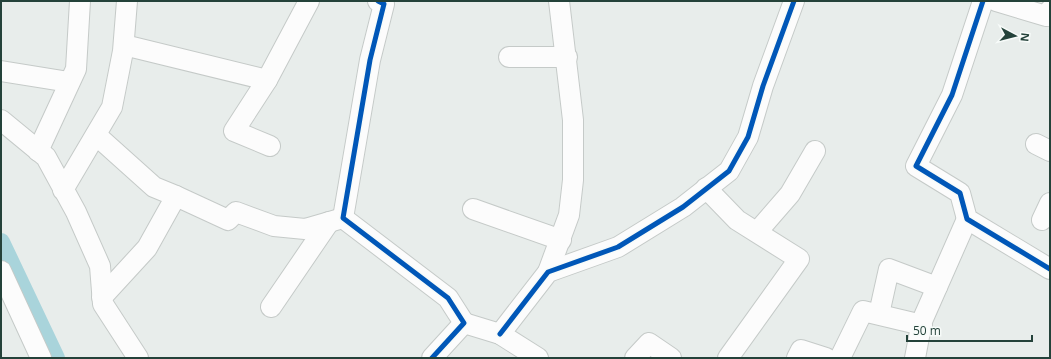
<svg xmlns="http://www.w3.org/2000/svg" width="1051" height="359" viewBox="0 0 1051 359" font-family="'Open Sans',sans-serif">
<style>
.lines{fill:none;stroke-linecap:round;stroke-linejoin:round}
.canal{stroke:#a9d4db;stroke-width:18}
.street-casing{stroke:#c5cac8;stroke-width:22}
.street{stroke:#fcfcfc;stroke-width:20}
.cycleway-casing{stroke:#f7fbf9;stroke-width:8}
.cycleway{stroke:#0057b8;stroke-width:5}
</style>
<rect width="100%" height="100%" fill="#e8edeb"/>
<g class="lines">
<!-- canal -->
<polyline class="canal" points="1,242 56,358"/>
<defs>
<g id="street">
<polyline points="378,1 384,4 370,60 343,218 448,298 464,323 432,358"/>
<polyline points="983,1 952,95 916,166 960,193 967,219 1050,269"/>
<polyline points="996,1 1046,16 1050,10"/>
<polyline points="124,45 267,80 309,1"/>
<polyline points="509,57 567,57"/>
<polyline points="1,71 69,82"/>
<polyline points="267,80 234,131 270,146"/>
<polyline points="1,120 46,157 76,212 100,266 103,304 138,358"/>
<polyline points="96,135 154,187 176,196 147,248 102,297"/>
<polyline points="1036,144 1050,151"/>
<polyline points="38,151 76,69 80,1"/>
<polyline points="706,188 737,220 799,259 728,358"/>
<polyline points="63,190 112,107 123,51 127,1"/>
<polyline points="176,196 228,220 236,212 274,226 305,229 343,218"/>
<polyline points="473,209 561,240"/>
<polyline points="1042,220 1050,203"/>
<polyline points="757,232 790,194 815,151"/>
<polyline points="1,271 41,358"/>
<polyline points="548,272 569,215 573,180 573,120 559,1"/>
<polyline points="271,307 329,222"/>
<polyline points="879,314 889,269 937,287"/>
<polyline points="464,323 500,334 538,358"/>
<polyline points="500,334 548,272 618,247 683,207 729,171 748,137 763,86 794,1"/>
<polyline points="635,358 649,343 671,358"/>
<polyline points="797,358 801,350 826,358"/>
<polyline points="840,358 863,311 922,325"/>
<polyline points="915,358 922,321 967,219"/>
</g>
</defs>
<!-- street casing -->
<use href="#street" class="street-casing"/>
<!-- street -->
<use href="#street" class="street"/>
<defs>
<g id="cycleway">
<polyline points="378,1 384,4 370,60 343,218 448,298 464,323 432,358"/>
<polyline points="983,1 952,95 916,166 960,193 967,219 1050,269"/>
<polyline points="500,334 548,272 618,247 683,207 729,171 748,137 763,86 794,1"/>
</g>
</defs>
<!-- cycleway casing -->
<use href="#cycleway" class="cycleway-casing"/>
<!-- cycleway -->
<use href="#cycleway" class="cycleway"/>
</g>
<!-- border -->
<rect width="1051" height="359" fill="none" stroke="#24423a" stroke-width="4"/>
<!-- north arrow -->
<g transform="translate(1015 36) rotate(97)" stroke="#f7fbf9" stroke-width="3" paint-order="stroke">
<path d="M0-3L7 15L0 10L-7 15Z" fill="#24423a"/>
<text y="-6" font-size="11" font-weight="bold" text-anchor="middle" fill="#24423a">N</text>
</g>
<!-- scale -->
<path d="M907 335v6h125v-6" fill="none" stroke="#24423a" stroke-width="2"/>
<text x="913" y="335" font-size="12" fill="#24423a" stroke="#f7fbf9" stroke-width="3" paint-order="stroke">50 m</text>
</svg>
